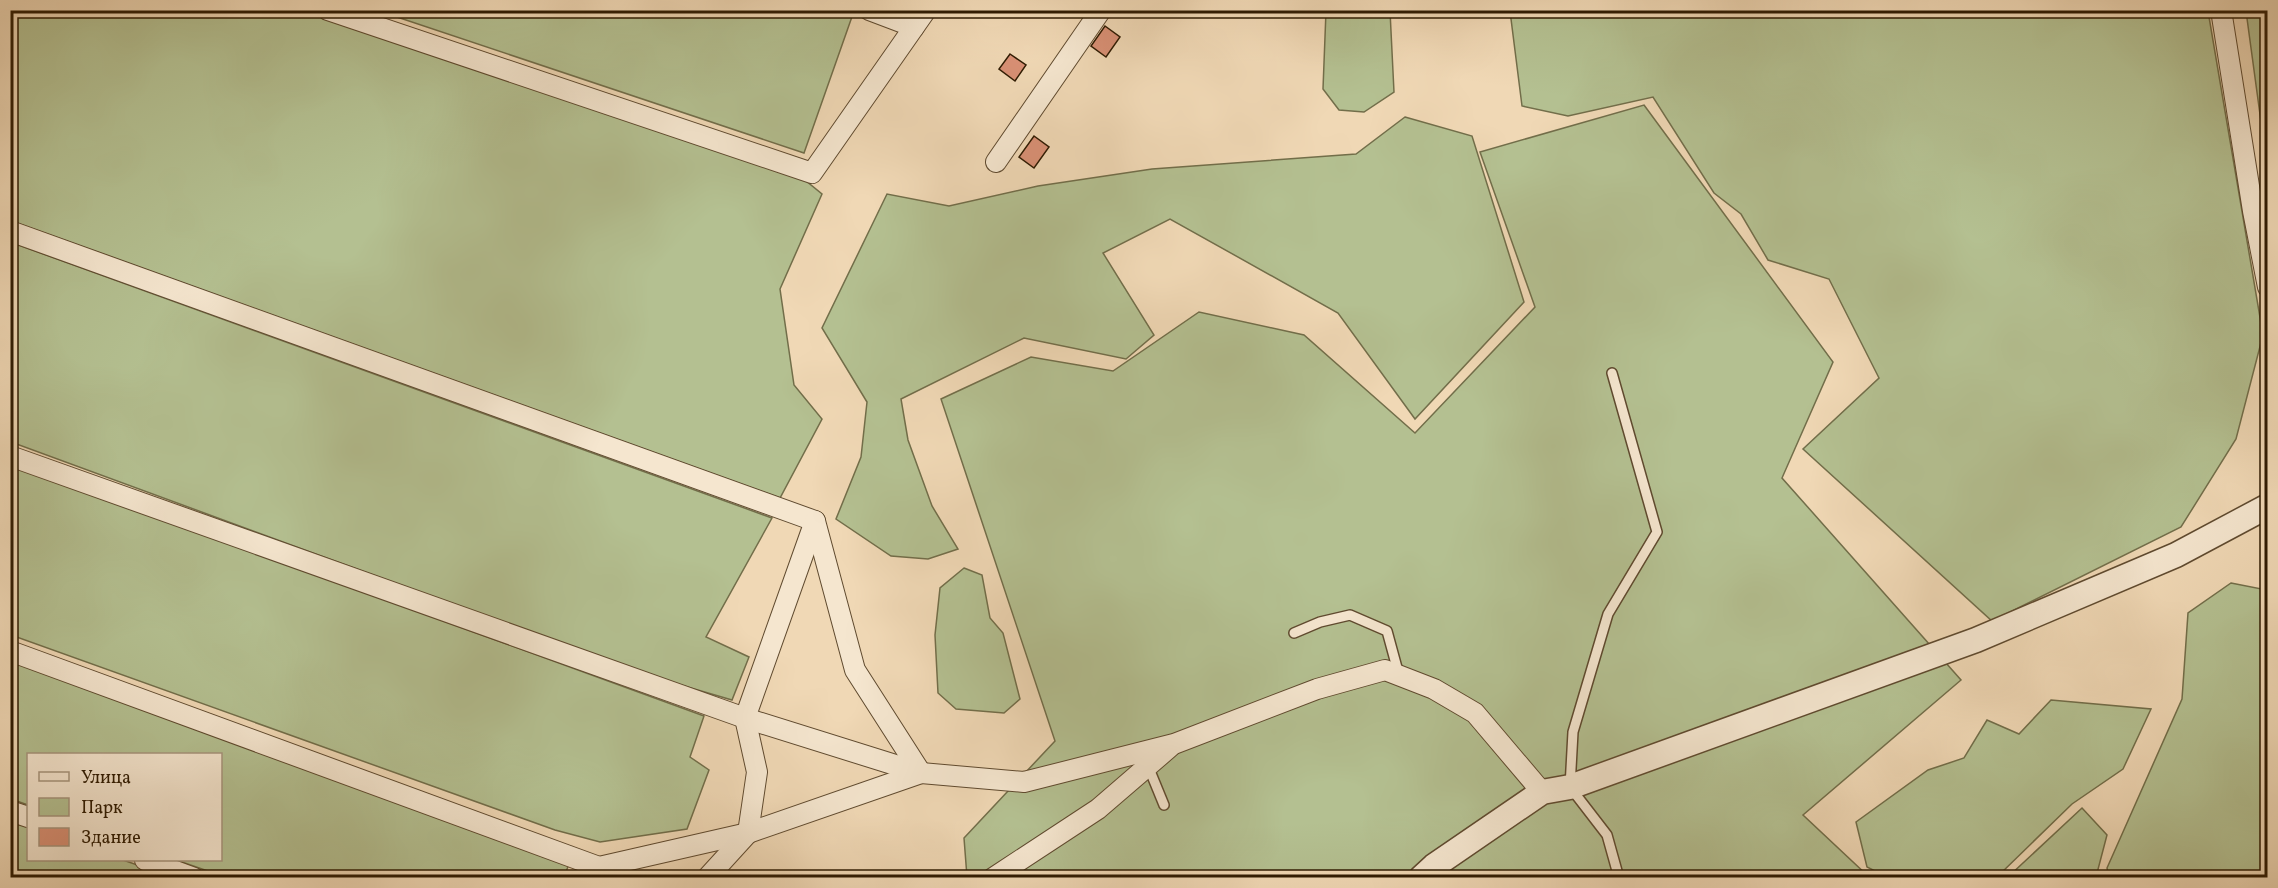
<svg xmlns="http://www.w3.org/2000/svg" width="2278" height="888" viewBox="0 0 2278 888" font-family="Vollkorn,serif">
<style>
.green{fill:#b4c091;stroke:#726e4a;stroke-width:1.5}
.building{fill:#d99075;stroke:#2f1b02;stroke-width:1.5}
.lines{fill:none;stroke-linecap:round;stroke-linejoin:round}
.service-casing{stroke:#5f4a2f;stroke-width:12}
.minor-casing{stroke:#5f4a2f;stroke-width:22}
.tertiary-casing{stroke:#5f4a2f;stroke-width:27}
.service{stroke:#f5e6cf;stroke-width:9}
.minor{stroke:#f5e6cf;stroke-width:20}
.tertiary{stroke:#f5e6cf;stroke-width:24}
</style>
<rect width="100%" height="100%" fill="#f0d8b5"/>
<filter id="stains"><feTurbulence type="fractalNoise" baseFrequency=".00333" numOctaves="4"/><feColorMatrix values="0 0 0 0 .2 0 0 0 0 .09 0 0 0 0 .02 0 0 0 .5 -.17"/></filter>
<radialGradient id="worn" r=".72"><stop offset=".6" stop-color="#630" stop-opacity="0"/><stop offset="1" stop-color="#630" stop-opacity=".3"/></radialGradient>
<!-- green -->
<g class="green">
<polygon points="10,11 318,11 806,181 822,194 780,289 794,385 822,419 780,498 11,221"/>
<polygon points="379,11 854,11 804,153"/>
<polygon points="1326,11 1390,11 1394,92 1364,112 1339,110 1323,89"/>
<polygon points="1510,11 2208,11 2263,335 2236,439 2181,527 1992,621 1803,449 1879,378 1829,279 1768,260 1741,214 1714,193 1653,97 1568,116 1522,106"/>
<polygon points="2246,11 2267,11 2267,147 2264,144"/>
<polygon points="1644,105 1833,362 1782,478 1961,680 1803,815 1869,877 967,877 964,838 1055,741 941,399 1031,357 1113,371 1199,312 1304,335 1415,433 1535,307 1480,152"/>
<polygon points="1405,117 1472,136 1524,302 1415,419 1338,313 1170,219 1103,253 1154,335 1126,359 1024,338 901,399 908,440 932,506 958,549 928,559 891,556 836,519 861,457 867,402 822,328 887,194 949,206 1038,186 1152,169 1356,154"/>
<polygon points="10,242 772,518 706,637 749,657 732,700 643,674 11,442"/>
<polygon points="10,463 704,716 690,757 709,770 687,829 600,842 555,830 11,635"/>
<polygon points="964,568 982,575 990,618 1003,633 1020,699 1004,713 956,709 938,693 935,635 940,588"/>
<polygon points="2231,583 2267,590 2267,877 2109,877 2107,868 2182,699 2188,613"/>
<polygon points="10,658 569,864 564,877 225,877 176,860 220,860 220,754 28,754 28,805 11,799"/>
<polygon points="2051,700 2151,709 2123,769 2072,804 1998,876 1887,877 1867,867 1856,822 1928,770 1964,758 1987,720 2019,734"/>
<polygon points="2082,808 2107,835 2096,877 2008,877"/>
<polygon points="10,819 28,826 28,860 123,860 172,877 11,877"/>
</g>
<!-- building -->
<g class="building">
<polygon points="1105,26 1120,37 1106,57 1091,46"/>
<polygon points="1010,54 1026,65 1015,81 999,69"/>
<polygon points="1034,136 1049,147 1034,168 1019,157"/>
</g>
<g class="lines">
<defs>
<g id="service">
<polyline points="1612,373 1657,532 1608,614 1573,732 1570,787 1607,835 1619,878"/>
<polyline points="1294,633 1320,622 1350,615 1387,631 1399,675"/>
<polyline points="1148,766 1164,805"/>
</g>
<g id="minor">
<polyline points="328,10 812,173 926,10"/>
<polyline points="869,10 914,27"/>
<polyline points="2221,10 2253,211 2268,287"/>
<polyline points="996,162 1101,10"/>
<polyline points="10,231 815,521 855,670 921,773 748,833 599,867 10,651"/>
<polyline points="10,456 745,718 921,773 1024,782 1174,744 1317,689 1385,670 1434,689 1475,713 1542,792"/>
<polyline points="10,811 28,817"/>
<polyline points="145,860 194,878"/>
<polyline points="707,878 748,833 757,772 745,718 815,521"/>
<polyline points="993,878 1098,809 1170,747"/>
</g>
<polyline id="tertiary" points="1421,878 1434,866 1542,792 1570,787 1976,640 2176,555 2268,506"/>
</defs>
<!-- service casing -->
<use href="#service" class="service-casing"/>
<!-- minor casing -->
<use href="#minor" class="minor-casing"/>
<!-- tertiary casing -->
<use href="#tertiary" class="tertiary-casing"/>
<!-- service -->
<use href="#service" class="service"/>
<!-- minor -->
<use href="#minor" class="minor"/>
<!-- tertiary -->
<use href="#tertiary" class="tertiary"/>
</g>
<!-- margin -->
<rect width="2278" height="888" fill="none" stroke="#f0d8b5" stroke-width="36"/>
<rect x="12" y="12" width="2254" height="864" fill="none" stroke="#2f1b02" stroke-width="3"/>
<rect x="18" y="18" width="2242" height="852" fill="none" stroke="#2f1b02" stroke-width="1.5"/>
<!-- legend -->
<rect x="27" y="753" width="195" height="108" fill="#f5e6cf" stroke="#a6957d" stroke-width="1.5"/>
<rect x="39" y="772" width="30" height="9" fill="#f5e6cf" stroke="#a6957d" stroke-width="1.5"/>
<text x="81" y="783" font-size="18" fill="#2f1b02">Улица</text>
<rect x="39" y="798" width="30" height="18" fill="#b4c091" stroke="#a6957d" stroke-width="1.5"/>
<text x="81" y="813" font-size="18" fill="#2f1b02">Парк</text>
<rect x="39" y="828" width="30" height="18" fill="#d99075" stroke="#a6957d" stroke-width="1.5"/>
<text x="81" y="843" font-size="18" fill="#2f1b02">Здание</text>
<rect width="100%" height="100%" filter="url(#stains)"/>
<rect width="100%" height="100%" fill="url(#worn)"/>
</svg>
